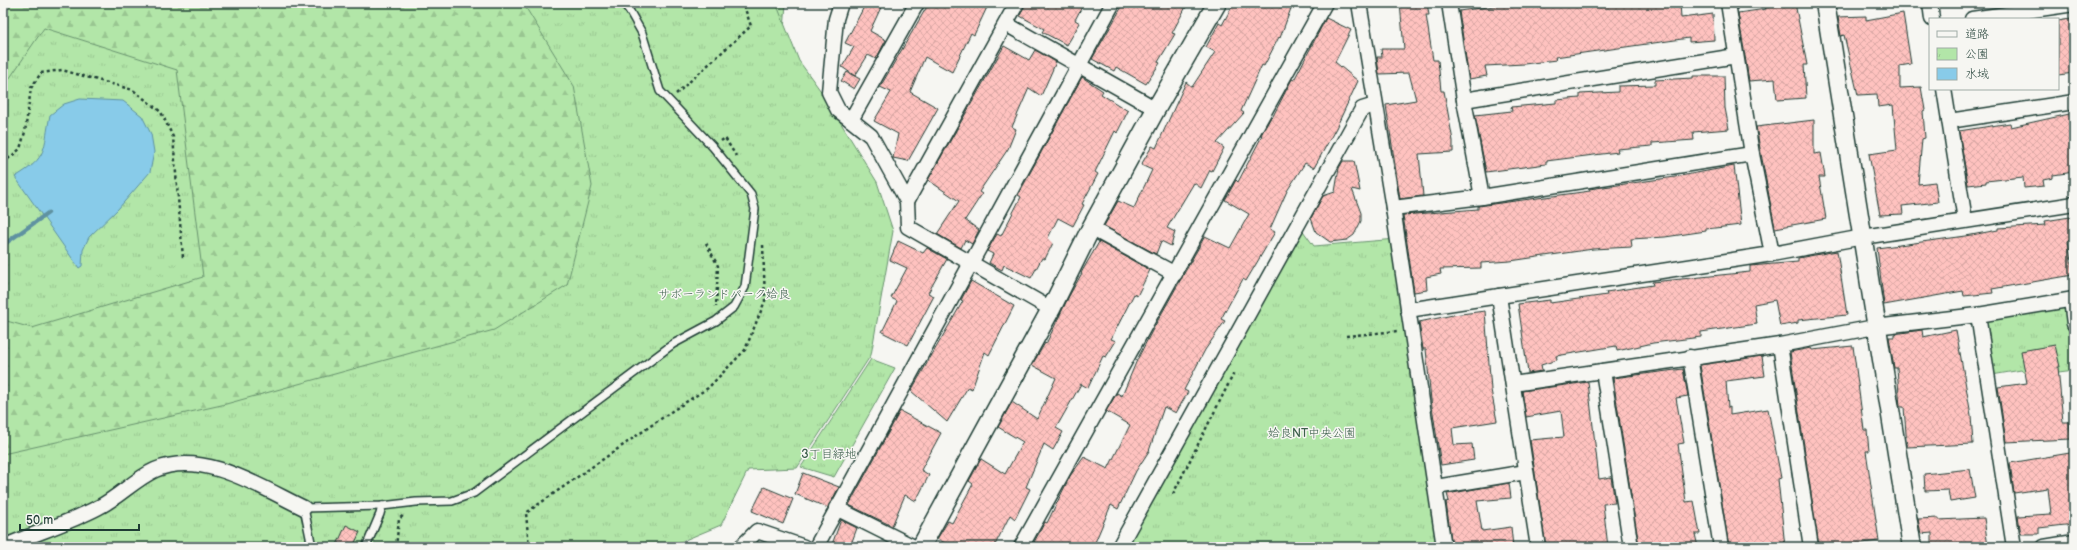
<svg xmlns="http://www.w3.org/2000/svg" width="2077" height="550" viewBox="0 0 2077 550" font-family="'Balsamiq Sans','Klee One',sans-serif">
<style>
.forest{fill:url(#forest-firs);stroke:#68926e}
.park{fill:url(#park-tufts);stroke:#68926e}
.water{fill:#88cbe9;stroke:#5e92a1}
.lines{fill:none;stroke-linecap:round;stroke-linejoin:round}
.stream{stroke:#5e92a1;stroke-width:4.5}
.building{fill:url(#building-cross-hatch);stroke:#1f3d34}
.service-casing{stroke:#1f3d34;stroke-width:10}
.minor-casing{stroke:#1f3d34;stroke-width:17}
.tertiary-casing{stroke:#1f3d34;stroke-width:21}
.path{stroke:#1f3d34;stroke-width:2.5;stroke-dasharray:3 3;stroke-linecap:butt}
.service{stroke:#f6f6f2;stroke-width:7}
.minor{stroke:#f6f6f2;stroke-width:14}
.tertiary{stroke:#f6f6f2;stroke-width:18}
.labels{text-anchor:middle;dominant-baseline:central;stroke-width:3;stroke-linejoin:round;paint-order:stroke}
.park-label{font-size:12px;fill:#3c5f4b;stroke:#f6f6f2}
</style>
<defs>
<pattern id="forest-firs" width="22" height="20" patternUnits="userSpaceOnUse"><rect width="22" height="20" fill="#b2e6a8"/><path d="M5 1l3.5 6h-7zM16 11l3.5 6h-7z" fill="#99c691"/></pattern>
<pattern id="park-tufts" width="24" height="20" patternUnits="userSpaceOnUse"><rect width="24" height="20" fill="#b2e6a8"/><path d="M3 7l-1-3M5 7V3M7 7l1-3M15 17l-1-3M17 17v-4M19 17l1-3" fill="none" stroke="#99c691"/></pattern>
<pattern id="building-cross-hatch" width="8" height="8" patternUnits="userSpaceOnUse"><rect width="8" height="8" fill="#ffc2bf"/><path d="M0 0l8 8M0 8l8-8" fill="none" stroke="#daa8a5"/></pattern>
</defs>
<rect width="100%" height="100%" fill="#f6f6f2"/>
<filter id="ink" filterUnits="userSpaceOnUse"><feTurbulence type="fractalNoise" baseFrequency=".025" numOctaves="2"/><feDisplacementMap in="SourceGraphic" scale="8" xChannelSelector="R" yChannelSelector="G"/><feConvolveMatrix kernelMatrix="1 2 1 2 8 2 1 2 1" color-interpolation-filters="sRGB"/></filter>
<g filter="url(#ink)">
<!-- forest -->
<polygon class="forest" points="3,3 786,3 780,86 659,329 3,547"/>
<!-- park -->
<g class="park">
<polygon points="523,3 774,3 778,8 799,61 823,94 877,182 893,231 871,355 797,468 748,470 721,525 668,547 3,547 3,454 226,404 494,330 567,285 592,186 574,86"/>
<polygon points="44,28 177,70 203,277 32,328 3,320 3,88"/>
<polygon points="1298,224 1314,246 1397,239 1444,547 1124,547"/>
<polygon points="2071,300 2074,320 2074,370 2028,376 2021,370 1992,375 1978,315"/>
<polygon points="871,359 895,368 834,477 801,467"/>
</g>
<!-- water -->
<path class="water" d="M80,99L123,101L142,116L151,134L154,152L150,172L118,209L89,237L83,250L82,266L79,268L15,177C49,157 43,149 50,115L64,104Z"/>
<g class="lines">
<!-- stream -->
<polyline class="stream" points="3,245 48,213"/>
</g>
<!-- building -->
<g class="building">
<polygon points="866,3 883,3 870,31 886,40 876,59 868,55 855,76 842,67 854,47 845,43"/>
<polygon points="929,3 989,3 974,35 971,33 952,72 925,57 910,92 938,108 908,161 893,158 898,134 874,121 891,92 880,87"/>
<polygon points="1025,3 1084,3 1075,20 1080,23 1067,45 1042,32 1044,29 1020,16"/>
<polygon points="1124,3 1188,3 1172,33 1175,34 1158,62 1160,63 1146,84 1116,67 1114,71 1092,59"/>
<polygon points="1234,3 1293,3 1280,38 1279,37 1264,66 1262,65 1241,111 1244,113 1217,143 1224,148 1212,171 1210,170 1201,188 1194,183 1167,228 1175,232 1171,246 1161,241 1156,254 1104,226 1118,201 1134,208 1152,170 1141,165 1152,146 1156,148 1186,82 1192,87 1215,52 1206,47 1219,23 1222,25"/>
<polygon points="1400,3 1427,3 1429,15 1426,15 1433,60 1438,60 1441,91 1444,91 1453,141 1453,152 1419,154 1423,196 1400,199 1386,105 1416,100 1409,73 1379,74 1377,57 1382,57 1381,49 1404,49"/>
<polygon points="1515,3 1548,3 1549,6 1579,3 1680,3 1681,18 1713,14 1714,40 1689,42 1689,38 1555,57 1556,60 1524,64 1485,66 1487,76 1469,79 1459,11"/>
<polygon points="1765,3 1795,3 1807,65 1804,65 1806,98 1777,100 1775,79 1749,81 1738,13 1766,9"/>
<polygon points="1903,13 1911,64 1900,66 1900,88 1921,87 1925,110 1923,111 1925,138 1922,139 1918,184 1935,182 1938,202 1902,206 1903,214 1880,215 1869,154 1897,150 1893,105 1878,107 1877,94 1858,95 1844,35 1841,36 1838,17 1866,16 1866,20"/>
<polygon points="1326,18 1351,30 1335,62 1358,81 1336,128 1314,168 1305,163 1287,191 1270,229 1275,232 1246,281 1243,279 1221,319 1225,321 1205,350 1184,390 1188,392 1176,413 1164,407 1149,451 1136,471 1118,509 1111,505 1093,547 1043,547 1034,542 1045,522 1047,523 1070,476 1084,457 1108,469 1130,425 1106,411 1117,393 1122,396 1137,360 1153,329 1205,236 1230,248 1249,214 1225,200 1236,180 1238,182 1262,136 1261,135 1271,117 1272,118 1292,79 1294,80"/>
<polygon points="2070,19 2074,40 2074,73 2058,75 2058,21"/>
<polygon points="1004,46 1029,60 1035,50 1056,62 1041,96 1029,88 1012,127 1016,129 1008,149 979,192 982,194 965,220 979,230 972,244 965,240 961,248 937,234 959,201 928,180"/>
<polygon points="847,72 860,79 854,89 841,81"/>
<polygon points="1693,76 1724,76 1725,108 1729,129 1693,132 1694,140 1652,143 1652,146 1617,149 1618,152 1546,161 1546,164 1486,172 1475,115 1512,111 1511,107 1556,103 1556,100 1580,98 1580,94 1618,92 1618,86 1655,85 1655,80 1693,78"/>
<polygon points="1082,77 1103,91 1101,94 1128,111 1117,133 1115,131 1095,172 1098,174 1082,204 1084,205 1073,226 1058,218 1048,238 1053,243 1045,259 1042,258 1031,278 1004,265 1002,270 989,263 993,254 987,251 997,234 1001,236 1021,197 1018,195"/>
<polygon points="2074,113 2074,172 2053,175 2053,178 2043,180 2044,186 2024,188 2023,177 1986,181 1986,183 1968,185 1959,131 2010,123 2011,127"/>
<polygon points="1814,120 1814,154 1821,153 1825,177 1819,177 1826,219 1775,228 1756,127"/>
<polygon points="1343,161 1354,161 1360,191 1352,189 1361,213 1361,221 1354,235 1347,240 1330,242 1316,232 1311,218 1323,196 1335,192 1339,168"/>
<polygon points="1734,166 1741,225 1706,229 1706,231 1665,237 1631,239 1632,247 1593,249 1510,261 1481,263 1481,268 1440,269 1441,274 1426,277 1427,290 1414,292 1403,215 1478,209 1478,206 1590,191 1589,189 1675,177"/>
<polygon points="2070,217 2074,240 2068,241 2073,275 1992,289 1993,293 1964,296 1963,291 1884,305 1877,248 1966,236 1998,230 1998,228 2046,225 2045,221"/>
<polygon points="898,241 923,253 927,248 947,259 928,293 934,296 908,345 882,332 897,301 891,298 907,268 890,260"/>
<polygon points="1099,242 1150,270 1137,296 1134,294 1111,339 1116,341 1106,357 1103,356 1088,388 1081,384 1056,428 1063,432 1053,450 1044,444 1026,487 1030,489 1015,519 1010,515 994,547 954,547 937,539 948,521 952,523 973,484 969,481 981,459 1005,474 1023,442 998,427 1012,402 1037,419 1056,378 1032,365 1045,343 1046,344 1069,296 1082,273 1081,273"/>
<polygon points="1837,251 1847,315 1798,320 1798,323 1780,326 1775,300 1754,304 1757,324 1701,332 1701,337 1653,343 1617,351 1616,346 1556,356 1557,360 1541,365 1542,371 1528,373 1518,304 1550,300 1550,303 1607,295 1606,292 1653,285 1652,282 1750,272 1750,266 1798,262 1798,258"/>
<polygon points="971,281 1014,306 989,355 985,352 972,389 968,387 947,422 911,391 963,301 961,300"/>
<polygon points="1485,311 1491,390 1497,421 1452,428 1454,445 1472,444 1474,460 1441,465 1431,400 1426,349 1423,349 1419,322 1453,315"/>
<polygon points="1922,330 1923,337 1956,330 1971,415 1973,444 1907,447 1904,407 1900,407 1897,368 1894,368 1889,337 1894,337 1894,334"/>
<polygon points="2055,345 2060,367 2058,367 2063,422 2069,422 2071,439 2006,442 1998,387 2027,383 2021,351"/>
<polygon points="1853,346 1864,430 1867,430 1869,451 1866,451 1879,541 1846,545 1847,547 1819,547 1790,352 1811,348 1812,350"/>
<polygon points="1762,356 1765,376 1726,381 1728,408 1730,407 1730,415 1768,409 1781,478 1778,479 1785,547 1729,547 1700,365"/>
<polygon points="1683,369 1688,396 1676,398 1684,443 1678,444 1686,502 1694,501 1700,534 1695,534 1698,547 1639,547 1613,378"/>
<polygon points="1588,382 1599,479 1611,477 1615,503 1603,504 1608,547 1546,547 1530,440 1564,437 1561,411 1526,417 1522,391"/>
<polygon points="900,411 941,433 921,470 929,475 916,501 905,495 892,526 849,505"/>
<polygon points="2070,453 2074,477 2074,524 2039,528 2039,534 2021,534 2018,516 2051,514 2048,488 2014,493 2010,463"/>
<polygon points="1970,469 1975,498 1950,502 1948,490 1925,491 1924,474"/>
<polygon points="803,473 839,487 828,508 795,494"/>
<polygon points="1509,483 1511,498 1477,501 1482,531 1511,527 1513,547 1452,547 1446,502 1449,501 1447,494"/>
<polygon points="764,487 793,499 783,524 752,511"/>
<polygon points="1938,518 1938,520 1984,518 1988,547 1932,547 1932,533 1921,534 1918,519"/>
<polygon points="841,520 857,528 850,547 831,547"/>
<polygon points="346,525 360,532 353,547 336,547"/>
</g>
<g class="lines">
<defs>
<g id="service">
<polyline points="312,547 304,508 382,506 416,502 452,501 474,493 673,344 716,321 734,307 745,287 755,209 751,194 713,147 660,91 642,33 629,10 623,3"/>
<polyline points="366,547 380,514 382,506"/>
</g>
<g id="minor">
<polyline points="841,3 836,19 829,92 838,110 851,120"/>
<polyline points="917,3 851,120 871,136 907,201 908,227 1051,309"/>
<polyline points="1359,3 1393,208 1444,547"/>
<polyline points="1449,3 1464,100 1482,197"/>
<polyline points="1728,3 1752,154 1772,254"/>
<polyline points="1930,3 1932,19"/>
<polyline points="1972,19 2074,4"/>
<polyline points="1006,24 1156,109"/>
<polyline points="1944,89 1965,220"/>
<polyline points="1464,100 1736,56"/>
<polyline points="1949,121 2074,102"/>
<polyline points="907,201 1017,3"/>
<polyline points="1393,208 1482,197 1752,154"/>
<polyline points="1091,228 1175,274"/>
<polyline points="1499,296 1538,547"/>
<polyline points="2071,300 2074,324"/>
<polyline points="1408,310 1772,254 1863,237 2074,204"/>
<polyline points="1978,315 2014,547"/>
<polyline points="1780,345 1811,547"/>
<polyline points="1690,357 1721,547"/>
<polyline points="1603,371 1631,547"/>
<polyline points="1513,384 1780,345 1875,327 1978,315 2074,299"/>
<polyline points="1436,487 1526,472"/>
<polyline points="836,508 914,547"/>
<path d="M3,547C35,533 69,523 99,507C119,497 135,479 155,470C203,449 262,488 304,508"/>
<polyline points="741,547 757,531 804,547"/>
<polyline points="816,547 1113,3"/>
<polyline points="1021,547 1325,3"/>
<polyline points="1119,547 1362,109 1375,105"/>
<polyline points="2044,547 2074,542"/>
</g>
<g id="tertiary">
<polyline points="1825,3 1912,547"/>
<polyline points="921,547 1051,309 1091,228 1156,109 1217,3"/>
</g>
</defs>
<!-- service casing -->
<use href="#service" class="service-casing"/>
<!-- minor casing -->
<use href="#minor" class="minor-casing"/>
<!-- tertiary casing -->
<use href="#tertiary" class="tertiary-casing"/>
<!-- path -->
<g class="path">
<polyline points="676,94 751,26 744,6 741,3"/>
<polyline points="721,141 725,138 736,156"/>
<polyline points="3,163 20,149 25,132 31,88 41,73 62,70 133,90 161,112 173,137 183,258"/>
<polyline points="706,243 718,266 716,307"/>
<polyline points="1346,336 1398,331"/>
<polyline points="1173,494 1234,373"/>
<polyline points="396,547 399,519 404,515"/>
<polyline points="529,547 526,513 672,411 708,388 745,350 765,301 763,244"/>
</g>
<!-- service -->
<use href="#service" class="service"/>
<!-- minor -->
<use href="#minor" class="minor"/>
<!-- tertiary -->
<use href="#tertiary" class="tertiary"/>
</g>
</g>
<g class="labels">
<!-- park labels -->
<g class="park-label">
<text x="724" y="294">サボーランドパーク姶良</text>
<text x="1312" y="433">姶良NT中央公園</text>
<text x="829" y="454">3丁目緑地</text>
</g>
</g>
<!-- margin -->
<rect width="2077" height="550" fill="none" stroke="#f6f6f2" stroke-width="16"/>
<rect x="8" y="8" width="2061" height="534" fill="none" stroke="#1f3d34" stroke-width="1.5" filter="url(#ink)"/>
<!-- legend -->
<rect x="1929" y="18" width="130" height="72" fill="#f6f6f2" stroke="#a0aca6"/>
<rect x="1937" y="31" width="20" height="6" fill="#f6f6f2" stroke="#a0aca6"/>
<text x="1965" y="38" font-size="12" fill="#1f3d34">道路</text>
<rect x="1937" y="48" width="20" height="12" fill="url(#park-tufts)" stroke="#a0aca6"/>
<text x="1965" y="58" font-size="12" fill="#1f3d34">公園</text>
<rect x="1937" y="68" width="20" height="12" fill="#88cbe9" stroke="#a0aca6"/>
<text x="1965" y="78" font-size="12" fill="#1f3d34">水域</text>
<!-- scale -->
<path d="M20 524v6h119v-6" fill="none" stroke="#1f3d34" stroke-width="2"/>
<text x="26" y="524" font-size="12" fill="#1f3d34" stroke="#f6f6f2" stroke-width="3" paint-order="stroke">50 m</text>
</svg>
